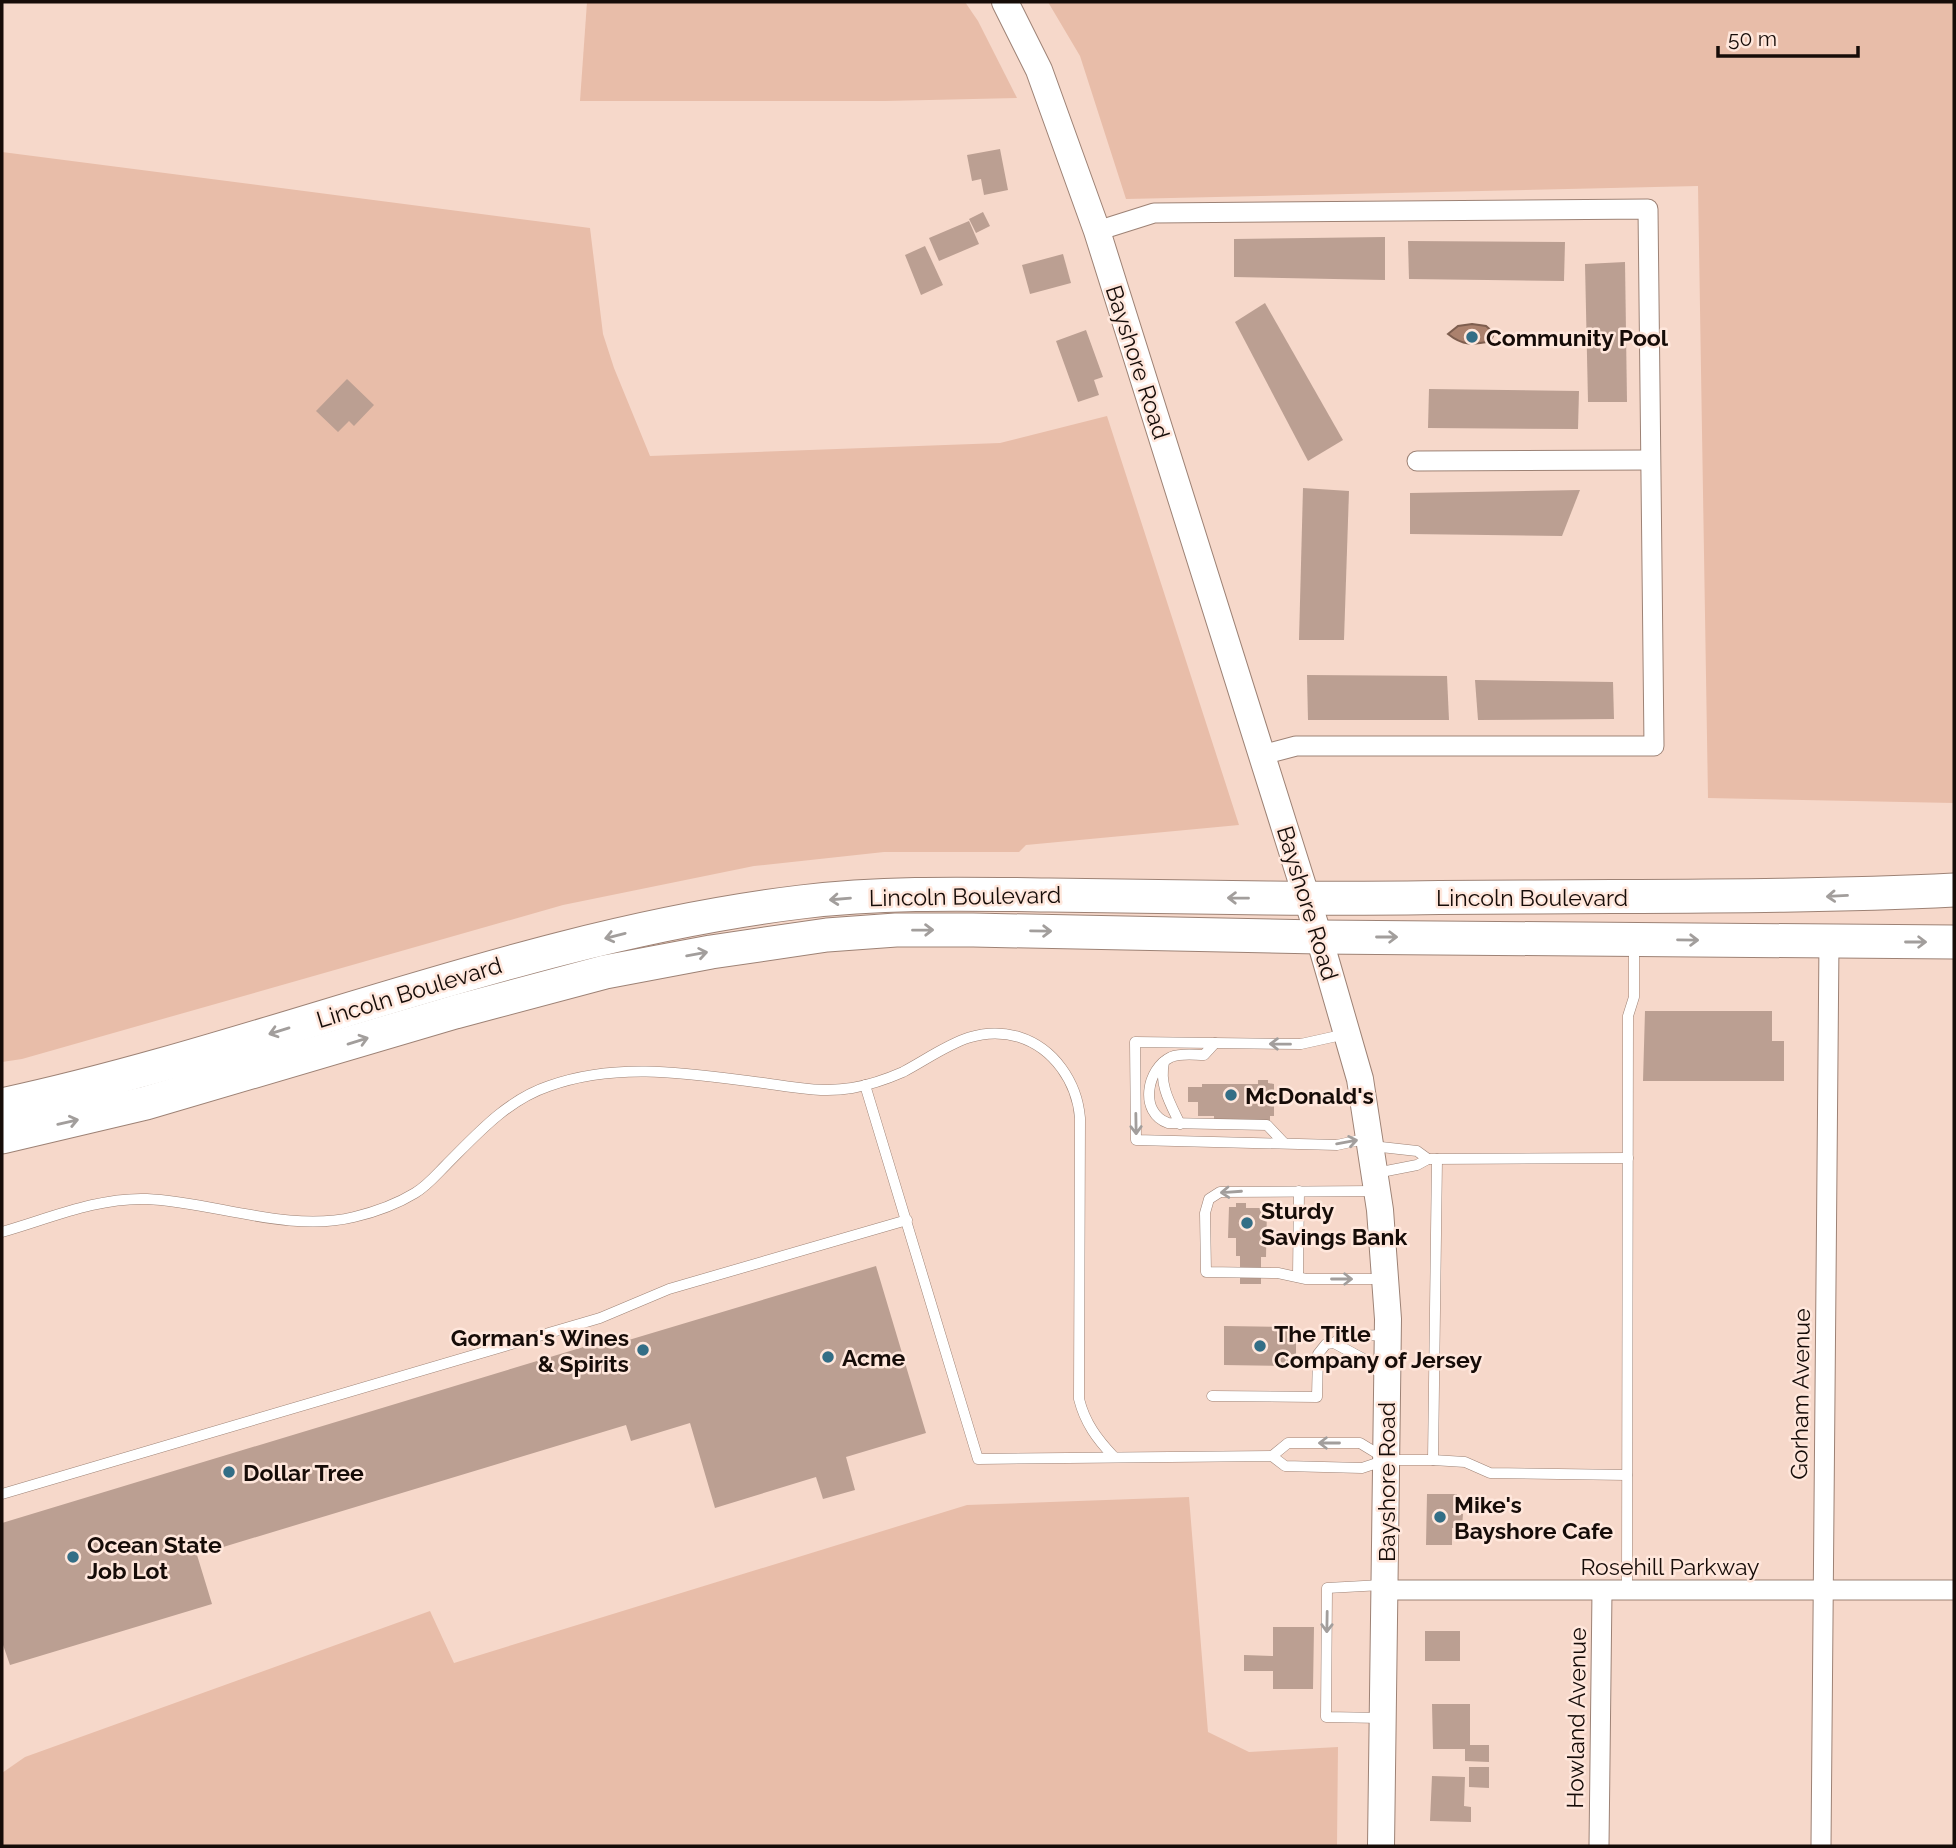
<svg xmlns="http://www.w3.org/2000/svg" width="1956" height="1848" viewBox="0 0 1956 1848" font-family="Raleway,sans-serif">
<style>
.green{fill:#e8bda9}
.water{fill:#ab816d;stroke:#7e5e4f;stroke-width:2}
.building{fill:#bb9f92}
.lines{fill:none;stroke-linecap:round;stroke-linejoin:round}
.lane-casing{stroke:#9d8275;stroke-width:11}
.street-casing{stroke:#9d8275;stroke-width:21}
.secondary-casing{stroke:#9d8275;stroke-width:28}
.highway-casing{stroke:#9d8275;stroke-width:35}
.lane{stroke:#fff;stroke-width:10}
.street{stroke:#fff;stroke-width:19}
.secondary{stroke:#fff;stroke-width:26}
.highway{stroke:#fff;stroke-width:33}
.oneway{stroke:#a29e9c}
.poi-dot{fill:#336e86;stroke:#ffe7dc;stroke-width:2.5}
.labels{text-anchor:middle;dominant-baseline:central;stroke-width:5;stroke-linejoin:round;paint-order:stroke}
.poi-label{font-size:23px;font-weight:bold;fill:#160c08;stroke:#ffe7dc;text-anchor:start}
.street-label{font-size:23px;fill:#160c08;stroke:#ffe7dc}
</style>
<rect width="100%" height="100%" fill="#f6d8ca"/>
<!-- green -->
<g class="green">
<polygon points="587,2 965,2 978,21 1017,98 885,101 580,101"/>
<polygon points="1048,2 1954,2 1954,803 1708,798 1698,186 1126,199 1080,56"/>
<polygon points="2,152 590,228 603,334 614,368 650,456 1000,443 1107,416 1239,825 1026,845 1019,852 884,852 754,866 563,905 22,1059 2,1062"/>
<polygon points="1189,1497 1208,1732 1249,1752 1338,1747 1337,1846 2,1846 2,1773 25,1757 430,1611 454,1663 967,1505"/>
</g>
<!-- water -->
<path class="water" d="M1472,324L1486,326L1494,333L1491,341C1473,345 1463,346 1448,334L1458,326Z"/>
<!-- building -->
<g class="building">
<polygon points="1000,149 1008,190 984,195 981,179 972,181 967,155"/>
<polygon points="983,212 990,226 976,233 969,219"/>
<polygon points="969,221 979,244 939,261 929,238"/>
<polygon points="1385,237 1385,280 1234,277 1234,239"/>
<polygon points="1408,241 1565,242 1564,281 1409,279"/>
<polygon points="925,246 943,285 921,295 905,255"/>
<polygon points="1063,254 1071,283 1030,294 1022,265"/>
<polygon points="1625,262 1627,402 1588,402 1585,264"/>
<polygon points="1265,303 1343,440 1308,461 1235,322"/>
<polygon points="1086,330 1103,377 1094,380 1099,395 1078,402 1056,341"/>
<polygon points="347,379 374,405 354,426 349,421 338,432 316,411"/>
<polygon points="1429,389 1579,391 1578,429 1428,428"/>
<polygon points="1303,488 1349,491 1344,640 1299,640"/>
<polygon points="1580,490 1562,536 1410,534 1410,493"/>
<polygon points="1307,675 1447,676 1449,720 1308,720"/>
<polygon points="1475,680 1613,682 1614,719 1478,720"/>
<polygon points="1645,1011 1772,1011 1772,1041 1784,1041 1784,1081 1643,1081"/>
<polygon points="1258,1080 1268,1080 1268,1083 1274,1084 1274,1116 1270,1116 1270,1121 1214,1120 1214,1116 1198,1116 1198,1102 1188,1102 1188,1087 1202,1087 1202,1084 1258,1084"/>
<polygon points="1236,1203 1246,1203 1246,1208 1267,1208 1266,1257 1261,1257 1261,1284 1240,1284 1240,1256 1236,1256 1236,1238 1228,1238 1229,1207 1236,1207"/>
<polygon points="876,1266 926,1433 846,1457 855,1490 823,1499 816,1477 715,1508 690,1423 631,1441 626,1425 197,1555 212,1604 10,1665 2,1642 2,1523 600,1342 602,1348"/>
<polygon points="1224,1326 1287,1327 1287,1338 1296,1338 1296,1355 1288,1354 1288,1366 1224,1365"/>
<polygon points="1427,1494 1457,1494 1456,1514 1463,1514 1462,1528 1452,1528 1452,1545 1426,1545"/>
<polygon points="1273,1627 1314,1627 1313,1689 1273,1689 1273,1671 1244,1671 1244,1655 1273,1656"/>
<rect x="1425" y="1631" width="35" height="30"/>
<polygon points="1432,1704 1470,1704 1470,1745 1489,1745 1489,1762 1465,1761 1465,1749 1433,1749"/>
<polygon points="1469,1767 1489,1767 1489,1788 1469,1787"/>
<polygon points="1432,1776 1465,1777 1464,1806 1471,1807 1471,1822 1430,1821"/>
</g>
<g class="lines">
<defs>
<g id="lane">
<polyline points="1346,1034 1301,1044 1135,1042 1136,1140 1337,1145 1369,1138"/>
<path d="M1215,1043L1204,1055C1194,1055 1181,1053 1171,1057C1146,1069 1139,1113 1168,1123L1267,1125L1284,1143"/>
<path d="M1164,1062C1159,1085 1170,1103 1180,1124"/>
<polyline points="865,1085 978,1459 1272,1456 1285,1466 1362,1468 1386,1460 1433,1460 1465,1462 1490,1473 1627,1475"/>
<polyline points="1372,1146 1417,1151 1428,1159"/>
<polyline points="1376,1173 1417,1165 1428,1159 1628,1158"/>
<polyline points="1377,1191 1220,1192 1209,1199 1205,1213 1206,1272 1278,1273 1306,1279 1384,1279"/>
<path d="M2,1232C48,1219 98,1197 147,1199C213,1202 289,1233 354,1217C375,1212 397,1204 415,1193C427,1186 436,1175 446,1165C477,1134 507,1100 549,1086C619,1061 692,1074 763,1083C792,1087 822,1093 852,1088C869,1085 887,1079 903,1072C941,1052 973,1023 1019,1037C1054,1048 1077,1082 1080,1118L1079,1399C1085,1423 1097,1439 1114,1457"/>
<polyline points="1298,1277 1299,1191"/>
<polyline points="1334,1343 1362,1358 1383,1376"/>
<polyline points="1212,1396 1317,1397 1318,1354 1326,1344 1334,1343 1343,1336 1387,1335"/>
<polyline points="1272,1456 1288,1443 1360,1443 1383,1457"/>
<polyline points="1433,1460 1437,1159"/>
<polyline points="2,1494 600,1318 669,1289 907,1220"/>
<polyline points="1627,1591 1628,1016 1634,997 1634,944"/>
<polyline points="1382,1718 1326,1717 1327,1588 1382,1585"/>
</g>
<g id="street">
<polyline points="1097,231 1154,213 1648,209 1654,746 1296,746 1262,755"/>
<polyline points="1417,461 1650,460"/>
<polyline points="1386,1590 1954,1590"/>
<polyline points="1599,1846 1602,1591"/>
<polyline points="1821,1846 1829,942"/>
</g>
<polyline id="secondary" points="1005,2 1039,70 1097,231 1319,937 1360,1079 1380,1210 1388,1319 1381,1846"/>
<g id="highway">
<path d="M2,1105C270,1047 527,935 801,902C884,892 966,894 1049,895C1122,896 1195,897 1268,898C1354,899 1440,897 1527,897C1669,896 1812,897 1954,890"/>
<polyline points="2,1137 146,1103 455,1012 605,972 711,952 827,935 896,930 973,930 1319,937 1954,942"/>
</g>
</defs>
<!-- lane casing -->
<use href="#lane" class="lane-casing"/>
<!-- street casing -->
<use href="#street" class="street-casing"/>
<!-- secondary casing -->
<use href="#secondary" class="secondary-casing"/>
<!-- highway casing -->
<use href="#highway" class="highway-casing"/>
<!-- lane -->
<use href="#lane" class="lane"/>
<!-- street -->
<use href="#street" class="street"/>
<!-- secondary -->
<use href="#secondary" class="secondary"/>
<!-- highway -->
<use href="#highway" class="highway"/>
</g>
<!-- one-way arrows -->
<defs><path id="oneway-shaft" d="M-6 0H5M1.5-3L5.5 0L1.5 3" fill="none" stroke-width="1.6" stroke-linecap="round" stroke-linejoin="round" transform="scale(1.75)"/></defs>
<g class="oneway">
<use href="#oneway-shaft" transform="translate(1837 896) rotate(177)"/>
<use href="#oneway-shaft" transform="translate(1238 898) rotate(-179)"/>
<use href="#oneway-shaft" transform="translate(840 899) rotate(175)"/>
<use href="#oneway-shaft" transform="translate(923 930) rotate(-1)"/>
<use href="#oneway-shaft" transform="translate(1041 931) rotate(1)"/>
<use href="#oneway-shaft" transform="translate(615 936) rotate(166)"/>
<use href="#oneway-shaft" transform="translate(1387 937)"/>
<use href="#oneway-shaft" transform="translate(1688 940) rotate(1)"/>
<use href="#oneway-shaft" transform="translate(1916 942)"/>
<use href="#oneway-shaft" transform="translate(697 954) rotate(-10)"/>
<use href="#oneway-shaft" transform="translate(279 1031) rotate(163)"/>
<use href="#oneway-shaft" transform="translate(358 1041) rotate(-17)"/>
<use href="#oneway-shaft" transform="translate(1280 1044) rotate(-179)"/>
<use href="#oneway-shaft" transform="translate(68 1122) rotate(-13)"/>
<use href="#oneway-shaft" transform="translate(1136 1124) rotate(89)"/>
<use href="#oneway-shaft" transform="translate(1347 1142) rotate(-10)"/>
<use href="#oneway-shaft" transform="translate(1231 1192) rotate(176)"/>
<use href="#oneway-shaft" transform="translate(1342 1279)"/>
<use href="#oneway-shaft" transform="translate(1329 1443) rotate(180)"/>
<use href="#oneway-shaft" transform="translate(1327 1622) rotate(91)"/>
</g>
<!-- markers -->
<g class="poi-dot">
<circle cx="1472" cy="337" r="7"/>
<circle cx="1231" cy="1095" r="7"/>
<circle cx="1247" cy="1223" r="7"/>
<circle cx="1260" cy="1346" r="7"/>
<circle cx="643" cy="1350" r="7"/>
<circle cx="828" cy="1357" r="7"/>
<circle cx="229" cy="1472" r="7"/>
<circle cx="1440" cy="1517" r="7"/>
<circle cx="73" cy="1557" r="7"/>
</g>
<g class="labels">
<!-- poi labels -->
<g class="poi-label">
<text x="1486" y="337">Community Pool</text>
<text x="1245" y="1095">McDonald's</text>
<text x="1261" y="1210">Sturdy<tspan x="1261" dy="26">Savings Bank</tspan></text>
<text x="1274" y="1333">The Title<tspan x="1274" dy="26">Company of Jersey</tspan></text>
<text x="629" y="1337" text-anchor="end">Gorman's Wines<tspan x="629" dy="26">&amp; Spirits</tspan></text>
<text x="842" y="1357">Acme</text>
<text x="243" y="1472">Dollar Tree</text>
<text x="1454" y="1504">Mike's<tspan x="1454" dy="26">Bayshore Cafe</tspan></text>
<text x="87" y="1544">Ocean State<tspan x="87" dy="26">Job Lot</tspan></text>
</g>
<!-- street labels -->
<g class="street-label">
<text transform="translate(1138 362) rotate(72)">Bayshore Road</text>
<text transform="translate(965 896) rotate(-1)">Lincoln Boulevard</text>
<text x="1532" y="897">Lincoln Boulevard</text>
<text transform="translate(1308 903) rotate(73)">Bayshore Road</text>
<text transform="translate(409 992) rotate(-17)">Lincoln Boulevard</text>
<text transform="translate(1800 1394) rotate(-89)">Gorham Avenue</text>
<text transform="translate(1386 1482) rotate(-90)">Bayshore Road</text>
<text x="1670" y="1566">Rosehill Parkway</text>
<text transform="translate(1576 1718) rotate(-89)">Howland Avenue</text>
</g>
</g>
<!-- border -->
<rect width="1956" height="1848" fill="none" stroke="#160c08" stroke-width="7"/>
<!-- scale -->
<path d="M1718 46v10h140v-10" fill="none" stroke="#160c08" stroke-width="3.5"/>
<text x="1728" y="46" font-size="21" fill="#160c08" stroke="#ffe7dc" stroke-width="5" paint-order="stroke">50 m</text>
</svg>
